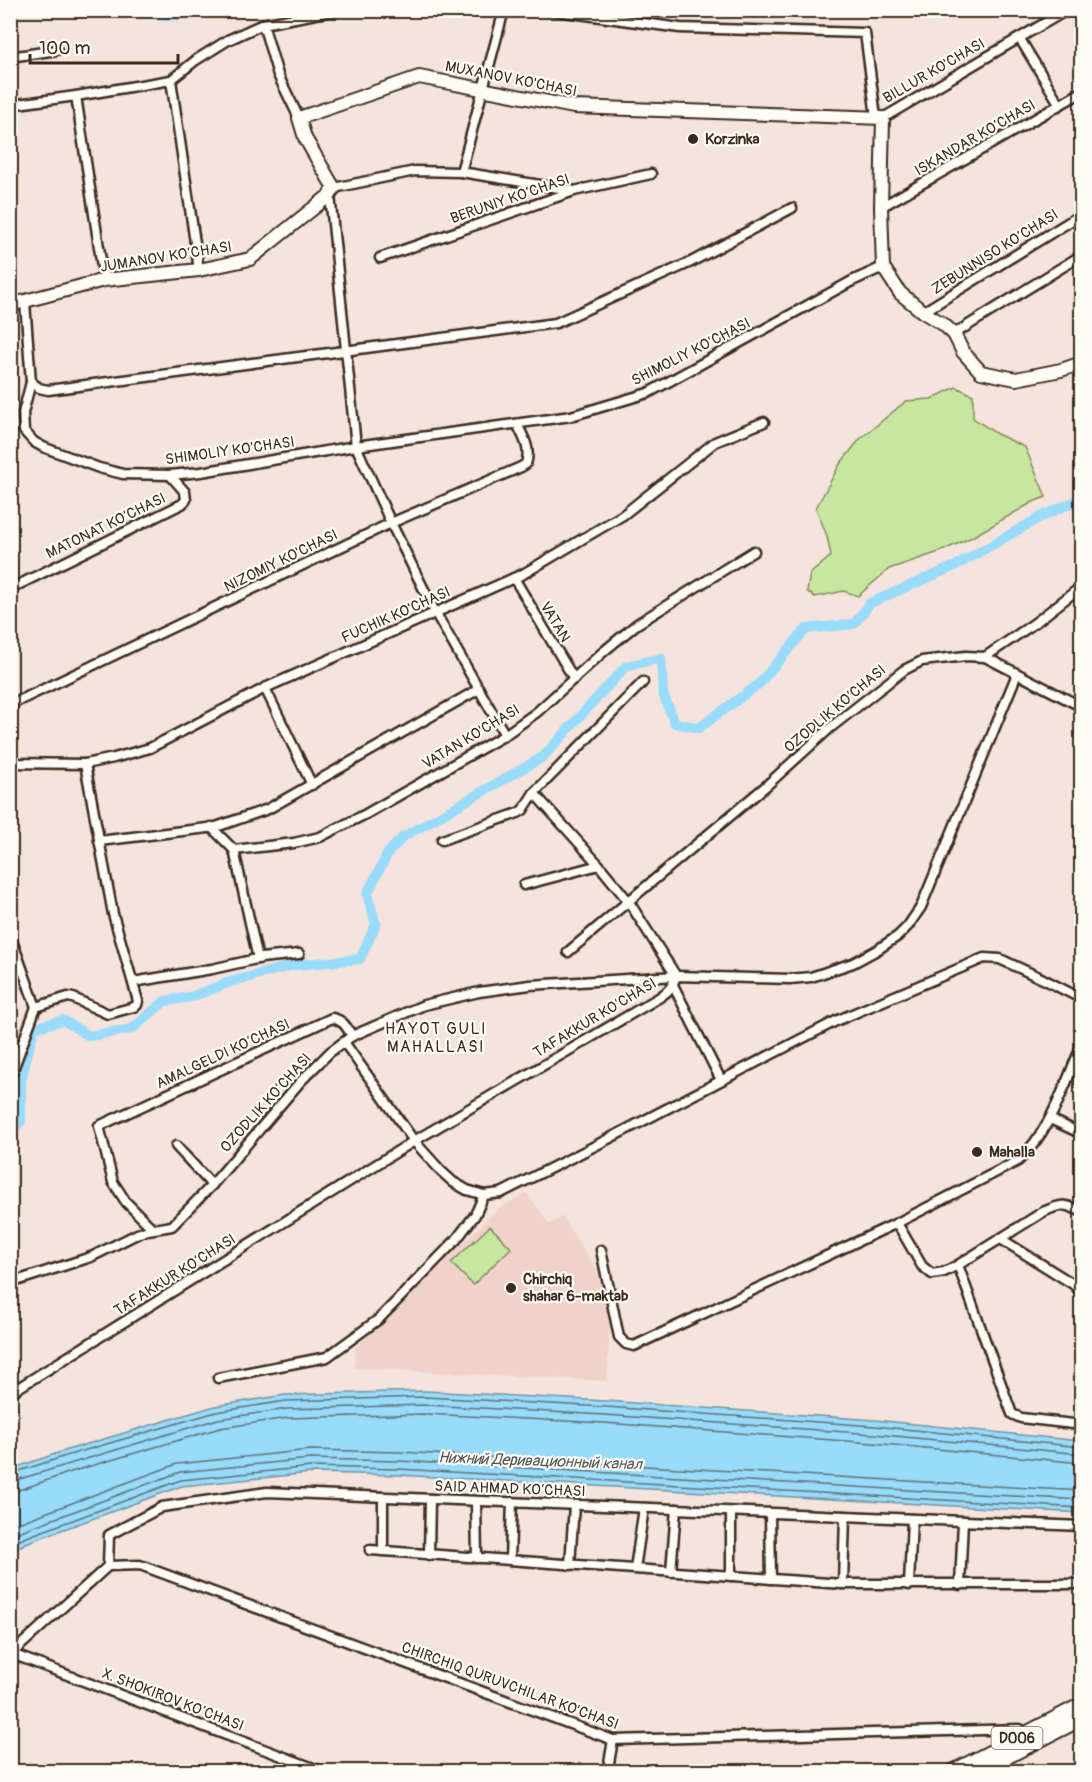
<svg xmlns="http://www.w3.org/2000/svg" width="1092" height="1782" viewBox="0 0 1092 1782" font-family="Pangolin,sans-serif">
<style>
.built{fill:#f0d2cb}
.green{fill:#c7e7a0;stroke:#81885f;stroke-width:1.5}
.water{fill:#98dbfa;stroke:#7394a2;stroke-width:1.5}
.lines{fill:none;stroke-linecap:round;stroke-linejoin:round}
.shore{stroke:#607176;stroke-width:1.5}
.canal{stroke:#98dbfa;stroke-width:10}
.street-casing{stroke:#3b2a1e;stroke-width:13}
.secondary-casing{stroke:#3b2a1e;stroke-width:16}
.primary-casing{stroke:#3b2a1e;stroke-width:18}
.street{stroke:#fdfcf7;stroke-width:8}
.secondary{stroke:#fdfcf7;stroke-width:12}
.primary{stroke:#fdfcf7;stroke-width:14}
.poi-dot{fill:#3b2a1e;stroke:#fdfcf7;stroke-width:2}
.labels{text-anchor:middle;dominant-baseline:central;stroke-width:4.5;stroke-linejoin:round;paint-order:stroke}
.shield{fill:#fdfcf7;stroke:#75695f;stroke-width:1.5}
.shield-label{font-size:14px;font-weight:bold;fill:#3b2a1e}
.street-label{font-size:15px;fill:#3b2a1e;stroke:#fdfcf7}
.poi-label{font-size:15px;font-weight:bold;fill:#3b2a1e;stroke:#fdfcf7;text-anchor:start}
.neighbourhood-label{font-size:16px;letter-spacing:1.5px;fill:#3b2a1e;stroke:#fdfcf7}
.water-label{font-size:16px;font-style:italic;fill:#525655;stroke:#fdfcf7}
</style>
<rect width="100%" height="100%" fill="#f5e3dd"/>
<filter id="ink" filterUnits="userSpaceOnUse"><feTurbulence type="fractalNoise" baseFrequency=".0167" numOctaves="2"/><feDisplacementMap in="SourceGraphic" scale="12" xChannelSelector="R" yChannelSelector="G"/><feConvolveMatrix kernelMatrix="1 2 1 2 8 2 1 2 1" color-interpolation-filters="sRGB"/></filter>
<g filter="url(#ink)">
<!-- built -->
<polygon class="built" points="527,1193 549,1224 562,1217 604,1281 611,1295 607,1381 354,1368 355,1348 498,1209"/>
<!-- green -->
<g class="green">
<polygon points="956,387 973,395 973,418 997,434 1025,447 1046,497 1033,502 972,537 942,551 889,569 858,596 844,591 815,597 807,592 810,574 831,556 827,536 816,508 840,464 860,439 906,401 931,399"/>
<polygon points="490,1226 511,1248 473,1285 451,1263"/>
</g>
<!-- water -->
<polygon class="water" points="426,1391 606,1401 875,1420 1081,1441 1081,1513 398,1475 311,1473 182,1486 26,1543 11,1552 11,1469 67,1450 215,1406 285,1395"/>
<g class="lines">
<!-- shore -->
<g class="shore">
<polyline points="10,1474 69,1455 216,1412 286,1401 426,1397 606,1407 874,1426 1082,1447"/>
<polyline points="10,1482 218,1419 287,1409 426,1405 605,1415 874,1434 1082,1454"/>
<polyline points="10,1491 19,1490 74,1471 220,1428 288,1418 426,1414 605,1423 873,1443 1082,1463"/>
<polyline points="10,1526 177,1464 310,1450 399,1452 1082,1491"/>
<polyline points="10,1537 21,1531 180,1472 310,1459 398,1461 1082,1500"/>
<polyline points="10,1545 24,1538 181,1480 311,1467 398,1469 1082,1508"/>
</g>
<!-- canal -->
<g class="canal">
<path d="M149,10C163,17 180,17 194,10"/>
<polyline points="10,1131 21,1121 21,1080 34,1028 63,1020 89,1036 132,1029 165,1001 191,997 227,983 294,965 360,959 376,924 367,894 388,853 403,837 543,757 626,666 661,658 663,694 675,723 699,728 759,684 806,629 854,624 870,603 955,566 1039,518 1082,498"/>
</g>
<defs>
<g id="street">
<polyline points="550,10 680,28 865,33 876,117"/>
<polyline points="263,24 278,75 299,118"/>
<polyline points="1020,39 1060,105"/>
<polyline points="10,57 57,50"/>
<polyline points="171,80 199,270"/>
<polyline points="76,96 104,280"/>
<polyline points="10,105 76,96 171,80 196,60 228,40 263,24 337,10"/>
<polyline points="883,118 1067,10"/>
<polyline points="461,172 504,10"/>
<polyline points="334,188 415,171 461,172 571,190"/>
<polyline points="330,195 356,446 391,523 435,612 505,735"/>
<polyline points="881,207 1082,92"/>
<polyline points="380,258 574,191 651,174"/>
<polyline points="25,302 31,382 39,388 48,390 556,323 691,262 792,208"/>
<polyline points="923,312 1082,214"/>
<polyline points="954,334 1082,255"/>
<polyline points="31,382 23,413 24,431 34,442 43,447 99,468 123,474 170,475 201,472 356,446 571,416 648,393 852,281 883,267"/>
<polyline points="514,578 574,679"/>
<polyline points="10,589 182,504 186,500 185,492 170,475"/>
<polyline points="985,657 1082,707"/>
<polyline points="265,688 312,785"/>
<path d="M10,705L391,523L521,467L526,464C531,449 524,438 517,424"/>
<polyline points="10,763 85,764 114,758 150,748 265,688 523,574 623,515 715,442 764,422"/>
<polyline points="534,793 599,865 629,902 676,976"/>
<polyline points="211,827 234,850 258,959"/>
<polyline points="442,840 518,813 523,810 534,793 643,682"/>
<polyline points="99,841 216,827 268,809 479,689"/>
<polyline points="234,850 294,843 320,837 366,814 505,735 537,712 603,652 637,624 754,551"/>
<polyline points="524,885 599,865"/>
<polyline points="10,935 36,1007"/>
<polyline points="568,952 766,786 830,728 904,670 922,661 966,656 985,657 1036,622 1082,586"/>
<polyline points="133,982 212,969 261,958 299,954"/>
<polyline points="673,985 721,1080"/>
<polyline points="36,1007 68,997 73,998 108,1014 134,1007 137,1005 138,1001 113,914 85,764"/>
<polyline points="344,1042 414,1141 441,1171 453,1182 467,1190 484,1195 501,1193 587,1150 836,1021 984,958 1000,959 1043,979 1082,999"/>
<polyline points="10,1078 36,1007"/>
<polyline points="1050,1119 1082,1134"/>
<polyline points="176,1146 212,1185"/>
<path d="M897,1223L922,1266L932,1274L944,1272L958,1265L1043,1212C1061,1204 1064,1203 1082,1212"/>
<path d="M153,1229L126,1202L113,1182L99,1126L332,1018C343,1020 346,1026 352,1036"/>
<polyline points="1001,1239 1073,1284 1082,1293"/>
<path d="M601,1250L619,1337L626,1344L634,1346L897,1223L1018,1161C1051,1131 1064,1085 1082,1045"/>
<polyline points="958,1265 1012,1414 1021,1418 1082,1425"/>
<polyline points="10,1283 91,1257 137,1234 148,1230 172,1226 212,1185 300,1082 330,1052 352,1036 412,1010 424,1005 479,992 530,985 676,976 790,979 811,977 853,963 877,950 898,936 908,926 921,907 1017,674"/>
<polyline points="218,1378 327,1357 379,1319 456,1240 475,1215 484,1195"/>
<path d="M10,1393L414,1141L660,997C669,991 673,986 676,976"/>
<polyline points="476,1501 477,1558"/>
<polyline points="770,1513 771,1579"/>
<polyline points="370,1550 843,1584 1082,1584"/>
<polyline points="383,1551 383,1497"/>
<polyline points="429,1555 430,1499"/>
<polyline points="510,1560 512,1502"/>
<polyline points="570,1565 574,1505"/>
<polyline points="108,1566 140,1565 613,1740 1020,1729 1026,1734"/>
<polyline points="635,1569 644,1508"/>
<polyline points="671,1572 676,1509"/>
<polyline points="731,1576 731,1512"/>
<polyline points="843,1584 845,1516"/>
<polyline points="909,1585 912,1519"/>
<polyline points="960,1585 963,1521"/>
<polyline points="12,1654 324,1772"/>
<polyline points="10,1655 108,1566 109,1535 162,1507 267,1492 1082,1526"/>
<polyline points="605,1772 609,1763 613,1740"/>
</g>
<polyline id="secondary" points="10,305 104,280 199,270 250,259 330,195 334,188 305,138 299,118 419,77 574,107 883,118 881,207 883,267 900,293 923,312 943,324 954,334 963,352 981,372 1016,379 1061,370 1082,363"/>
<g id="primary">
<polyline points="953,1772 1082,1705"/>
<polyline points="976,1772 1082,1718"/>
</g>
</defs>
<!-- street casing -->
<use href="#street" class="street-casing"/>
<!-- secondary casing -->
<use href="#secondary" class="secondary-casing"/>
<!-- primary casing -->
<use href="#primary" class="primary-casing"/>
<!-- street -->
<use href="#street" class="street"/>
<!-- secondary -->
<use href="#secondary" class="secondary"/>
<!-- primary -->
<use href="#primary" class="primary"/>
</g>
</g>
<!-- markers -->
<g class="poi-dot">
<circle cx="693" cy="139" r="6"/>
<circle cx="977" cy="1152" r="6"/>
<circle cx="511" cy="1288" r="6"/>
</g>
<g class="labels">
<!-- shield labels -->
<rect class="shield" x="991.5" y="1727" width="51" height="22" rx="4.5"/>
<g class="shield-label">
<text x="1017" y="1738">D006</text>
</g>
<!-- street labels -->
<g class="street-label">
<text transform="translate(934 71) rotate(-30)">BILLUR KO'CHASI</text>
<text transform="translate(511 79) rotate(11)">MUXANOV KO'CHASI</text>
<text transform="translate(975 138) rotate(-30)">ISKANDAR KO‘CHASI</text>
<text transform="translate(510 199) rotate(-19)">BERUNIY KO‘CHASI</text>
<text transform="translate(995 252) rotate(-32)">ZEBUNNISO KO‘CHASI</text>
<text transform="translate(166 257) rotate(-9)">JUMANOV KO‘CHASI</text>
<text transform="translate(691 352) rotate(-27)">SHIMOLIY KO‘CHASI</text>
<text transform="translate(230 451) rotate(-8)">SHIMOLIY KO'CHASI</text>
<text transform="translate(106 526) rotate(-26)">MATONAT KO‘CHASI</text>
<text transform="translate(281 561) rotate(-26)">NIZOMIY KO'CHASI</text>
<text transform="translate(396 615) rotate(-24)">FUCHIK KO'CHASI</text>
<text transform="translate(555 622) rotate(59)">VATAN</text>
<text transform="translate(835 709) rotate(-40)">OZODLIK KO‘CHASI</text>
<text transform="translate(471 737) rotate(-31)">VATAN KO'CHASI</text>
<text transform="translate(595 1018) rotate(-31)">TAFAKKUR KO‘CHASI</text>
<text transform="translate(223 1054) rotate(-25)">AMALGELDI KO‘CHASI</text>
<text transform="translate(266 1103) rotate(-48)">OZODLIK KO‘CHASI</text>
<text transform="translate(175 1275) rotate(-32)">TAFAKKUR KO‘CHASI</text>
<text transform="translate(510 1489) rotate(2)">SAID AHMAD KO‘CHASI</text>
<text transform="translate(510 1686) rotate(20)">CHIRCHIQ QURUVCHILAR KO'CHASI</text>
<text transform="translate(173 1700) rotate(21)">X. SHOKIROV KO‘CHASI</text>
</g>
<!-- poi labels -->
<g class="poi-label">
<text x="705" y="139">Korzinka</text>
<text x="989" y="1152">Mahalla</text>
<text x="523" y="1279">Chirchiq<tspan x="523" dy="17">shahar 6-maktab</tspan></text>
</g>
<!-- neighbourhood labels -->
<g class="neighbourhood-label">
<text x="436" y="1029">HAYOT GULI<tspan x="436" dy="18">MAHALLASI</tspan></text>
</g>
<!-- water labels -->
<g class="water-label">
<text transform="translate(540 1461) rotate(2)">Нижний Деривационный канал</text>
</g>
</g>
<!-- margin -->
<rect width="1092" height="1782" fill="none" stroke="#fdfcf7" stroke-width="36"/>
<rect x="18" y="18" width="1056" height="1746" fill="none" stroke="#3b2a1e" stroke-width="2" filter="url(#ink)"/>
<!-- scale -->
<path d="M30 54v9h148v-9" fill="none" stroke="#3b2a1e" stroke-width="3"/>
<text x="39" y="54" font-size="18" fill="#3b2a1e" stroke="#fdfcf7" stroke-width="4.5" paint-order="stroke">100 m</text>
</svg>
